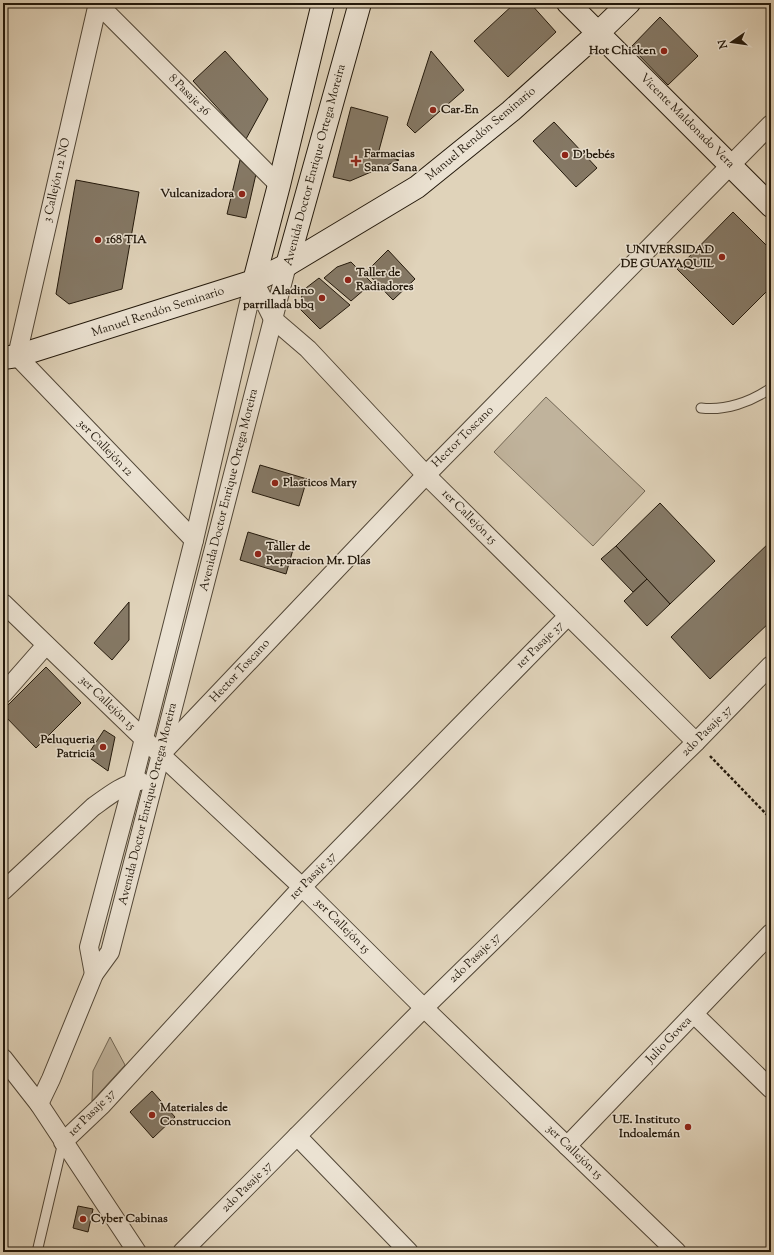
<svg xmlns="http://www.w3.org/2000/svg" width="774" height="1255" viewBox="0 0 774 1255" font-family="'Sorts Mill Goudy',serif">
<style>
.green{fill:#c0b39c;stroke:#716654}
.building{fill:#857966;stroke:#22180b}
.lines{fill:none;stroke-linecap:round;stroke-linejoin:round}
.lane-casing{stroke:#524737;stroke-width:11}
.street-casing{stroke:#524737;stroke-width:20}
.secondary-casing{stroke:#22180b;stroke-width:24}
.path{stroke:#22180b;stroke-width:2.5;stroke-dasharray:3 2;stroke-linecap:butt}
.lane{stroke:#ebe2d2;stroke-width:9}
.street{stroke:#ebe2d2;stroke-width:18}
.secondary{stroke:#ebe2d2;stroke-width:22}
.poi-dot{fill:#8f2418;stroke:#ebe2d2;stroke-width:1.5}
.labels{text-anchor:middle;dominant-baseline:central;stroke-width:3;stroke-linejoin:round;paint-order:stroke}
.poi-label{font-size:12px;font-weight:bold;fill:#22180b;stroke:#ebe2d2;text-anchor:start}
.street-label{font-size:12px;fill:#22180b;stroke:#ebe2d2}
</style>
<rect width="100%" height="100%" fill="#e0d3ba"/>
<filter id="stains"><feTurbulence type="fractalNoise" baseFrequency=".005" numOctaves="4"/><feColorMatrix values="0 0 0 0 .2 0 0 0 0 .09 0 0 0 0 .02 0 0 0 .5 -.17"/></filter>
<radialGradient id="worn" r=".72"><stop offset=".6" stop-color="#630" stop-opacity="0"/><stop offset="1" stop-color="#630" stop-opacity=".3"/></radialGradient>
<!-- green -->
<g class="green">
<polygon points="546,397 645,491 593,546 494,452"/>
<polygon points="110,1037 125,1065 92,1101 93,1071"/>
</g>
<!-- building -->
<g class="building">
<polygon points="515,3 530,3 556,32 508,77 474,41"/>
<polygon points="660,17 698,56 668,85 631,47"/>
<polygon points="225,51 268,99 246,139 193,81"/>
<polygon points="431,51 464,90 415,133 407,125"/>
<polygon points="351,107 388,117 378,154 399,160 350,181 333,177"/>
<polygon points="554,122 597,168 576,187 533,141"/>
<polygon points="240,160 256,174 246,218 227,214"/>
<polygon points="76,180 139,192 122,289 69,304 56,294"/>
<polygon points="733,212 771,250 771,287 733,325 677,269"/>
<polygon points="388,250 415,279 393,300 366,272"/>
<polygon points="351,262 372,283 351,301 324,278 337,267"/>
<polygon points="319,278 350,305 320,329 301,310 302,291"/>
<polygon points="260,465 307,479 299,506 252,492"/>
<polygon points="660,503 715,561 670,604 616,546"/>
<polygon points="248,532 294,546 286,574 240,560"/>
<polygon points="771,541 771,621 710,679 671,637"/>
<polygon points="616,546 647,579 633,592 601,559"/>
<polygon points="647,579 670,604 647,626 624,601"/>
<polygon points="129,602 129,640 112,660 94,643"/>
<polygon points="46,667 81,703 36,748 3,714 3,710"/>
<polygon points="104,730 115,737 108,771 87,756"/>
<polygon points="152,1091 175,1117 153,1138 130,1112"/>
<polygon points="78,1206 93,1209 88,1232 73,1228"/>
</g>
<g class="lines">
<defs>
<g id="lane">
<path d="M701,408C725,411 751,402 771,388"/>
<polyline points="37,1252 63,1142"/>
</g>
<g id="street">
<polyline points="98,3 17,356 194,540"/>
<polyline points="98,4 279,185"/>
<polyline points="254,281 273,319 308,349 426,475 696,742"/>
<polyline points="3,603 144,739 302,887 424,1008 677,1252"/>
<polyline points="3,694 46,645"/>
<polyline points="162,753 426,475 771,124"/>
<path d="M3,891L93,807C107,797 123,784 140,781"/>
<polyline points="94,974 89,947 133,782 194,540 254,281"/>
<polyline points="694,1014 771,1089"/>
<polyline points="3,1058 39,1104 137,1252"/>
<polyline points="39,1104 51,1079 94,974 110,952 287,265"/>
<polyline points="297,1136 409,1252"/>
<polyline points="63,1142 102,1105 302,887 568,616"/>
<polyline points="567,1146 771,933"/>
<polyline points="182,1252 424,1008 696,742 771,665"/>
</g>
<g id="secondary">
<polyline points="568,3 771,206"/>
<polyline points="287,265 360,3"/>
<polyline points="254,281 279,185 323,3"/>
<polyline points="3,358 17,356 254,281 287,265 417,187 511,111 598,33 629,3"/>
</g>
</defs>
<!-- lane casing -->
<use href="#lane" class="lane-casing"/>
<!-- street casing -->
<use href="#street" class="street-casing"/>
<!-- secondary casing -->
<use href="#secondary" class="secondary-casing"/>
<!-- path -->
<polyline class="path" points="710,756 771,819"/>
<!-- lane -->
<use href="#lane" class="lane"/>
<!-- street -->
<use href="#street" class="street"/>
<!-- secondary -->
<use href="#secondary" class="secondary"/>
</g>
<!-- markers -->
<g class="poi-dot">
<circle cx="664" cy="51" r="4"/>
<circle cx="433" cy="110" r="4"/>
<circle cx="565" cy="155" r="4"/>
<path d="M354 155h4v4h4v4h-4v4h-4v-4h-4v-4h4z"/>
<circle cx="242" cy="194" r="4"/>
<circle cx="98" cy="240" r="4"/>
<circle cx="722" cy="257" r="4"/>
<circle cx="348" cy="280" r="4"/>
<circle cx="322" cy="298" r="4"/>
<circle cx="275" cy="483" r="4"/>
<circle cx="258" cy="554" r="4"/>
<circle cx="103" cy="747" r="4"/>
<circle cx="152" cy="1115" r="4"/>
<circle cx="688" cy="1127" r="4"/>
<circle cx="83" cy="1219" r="4"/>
</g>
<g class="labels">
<!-- poi labels -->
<g class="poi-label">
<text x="656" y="51" text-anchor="end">Hot Chicken</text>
<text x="441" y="110">Car-En</text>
<text x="364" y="154">Farmacias<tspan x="364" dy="14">Sana Sana</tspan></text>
<text x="573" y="155">D'bebés</text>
<text x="234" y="194" text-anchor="end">Vulcanizadora</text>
<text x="106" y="240">168 TIA</text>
<text x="714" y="250" text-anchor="end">UNIVERSIDAD<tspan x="714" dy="14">DE GUAYAQUIL</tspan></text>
<text x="356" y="273">Taller de<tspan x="356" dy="14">Radiadores</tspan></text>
<text x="314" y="291" text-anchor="end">Aladino<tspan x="314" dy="14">parrillada bbq</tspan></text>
<text x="283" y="483">Plasticos Mary</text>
<text x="266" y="547">Taller de<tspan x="266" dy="14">Reparacion Mr. Dlas</tspan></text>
<text x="95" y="740" text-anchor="end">Peluqueria<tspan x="95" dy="14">Patricia</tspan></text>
<text x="160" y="1108">Materiales de<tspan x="160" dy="14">Construccion</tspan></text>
<text x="680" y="1120" text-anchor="end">UE. Instituto<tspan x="680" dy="14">Indoalemán</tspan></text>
<text x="91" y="1219">Cyber Cabinas</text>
</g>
<!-- street labels -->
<g class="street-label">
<text transform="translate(189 95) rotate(45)">8 Pasaje 36</text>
<text transform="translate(687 121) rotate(45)">Vicente Maldonado Vera</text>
<text transform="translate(481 134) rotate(-40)">Manuel Rendón Seminario</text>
<text transform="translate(315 165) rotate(-75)">Avenida Doctor Enrique Ortega Moreira</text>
<text transform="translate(57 180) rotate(-77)">3 Callejón 12 NO</text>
<text transform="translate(158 312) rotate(-18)">Manuel Rendón Seminario</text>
<text transform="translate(463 437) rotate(-45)">Hector Toscano</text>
<text transform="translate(105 448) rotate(46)">3er Callejón 12</text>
<text transform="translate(229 490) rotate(-76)">Avenida Doctor Enrique Ortega Moreira</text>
<text transform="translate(469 517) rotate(45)">1er Callejón 15</text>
<text transform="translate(540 645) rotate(-45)">1er Pasaje 37</text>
<text transform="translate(240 671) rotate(-47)">Hector Toscano</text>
<text transform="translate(107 703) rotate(44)">3er Callejón 15</text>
<text transform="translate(707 731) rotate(-45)">2do Pasaje 37</text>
<text transform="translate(148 804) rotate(-76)">Avenida Doctor Enrique Ortega Moreira</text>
<text transform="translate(313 876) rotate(-46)">1er Pasaje 37</text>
<text transform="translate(342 926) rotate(45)">3er Callejón 15</text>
<text transform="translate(475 958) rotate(-44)">2do Pasaje 37</text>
<text transform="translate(669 1040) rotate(-46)">Julio Govea</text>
<text transform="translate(92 1113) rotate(-45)">1er Pasaje 37</text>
<text transform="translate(574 1152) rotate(44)">3er Callejón 15</text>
<text transform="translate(247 1187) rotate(-45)">2do Pasaje 37</text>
</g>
</g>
<!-- margin -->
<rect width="774" height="1255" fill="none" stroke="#e0d3ba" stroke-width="16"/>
<rect x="4" y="4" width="766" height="1247" fill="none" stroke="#22180b" stroke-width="2"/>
<rect x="8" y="8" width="758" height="1239" fill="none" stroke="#22180b"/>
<!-- north arrow -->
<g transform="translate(732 42) rotate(257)" stroke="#ebe2d2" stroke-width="3" paint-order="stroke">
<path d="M0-3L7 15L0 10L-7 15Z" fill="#22180b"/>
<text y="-6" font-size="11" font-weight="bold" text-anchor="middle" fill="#22180b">N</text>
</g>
<rect width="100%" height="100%" filter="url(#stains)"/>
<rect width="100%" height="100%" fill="url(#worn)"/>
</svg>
